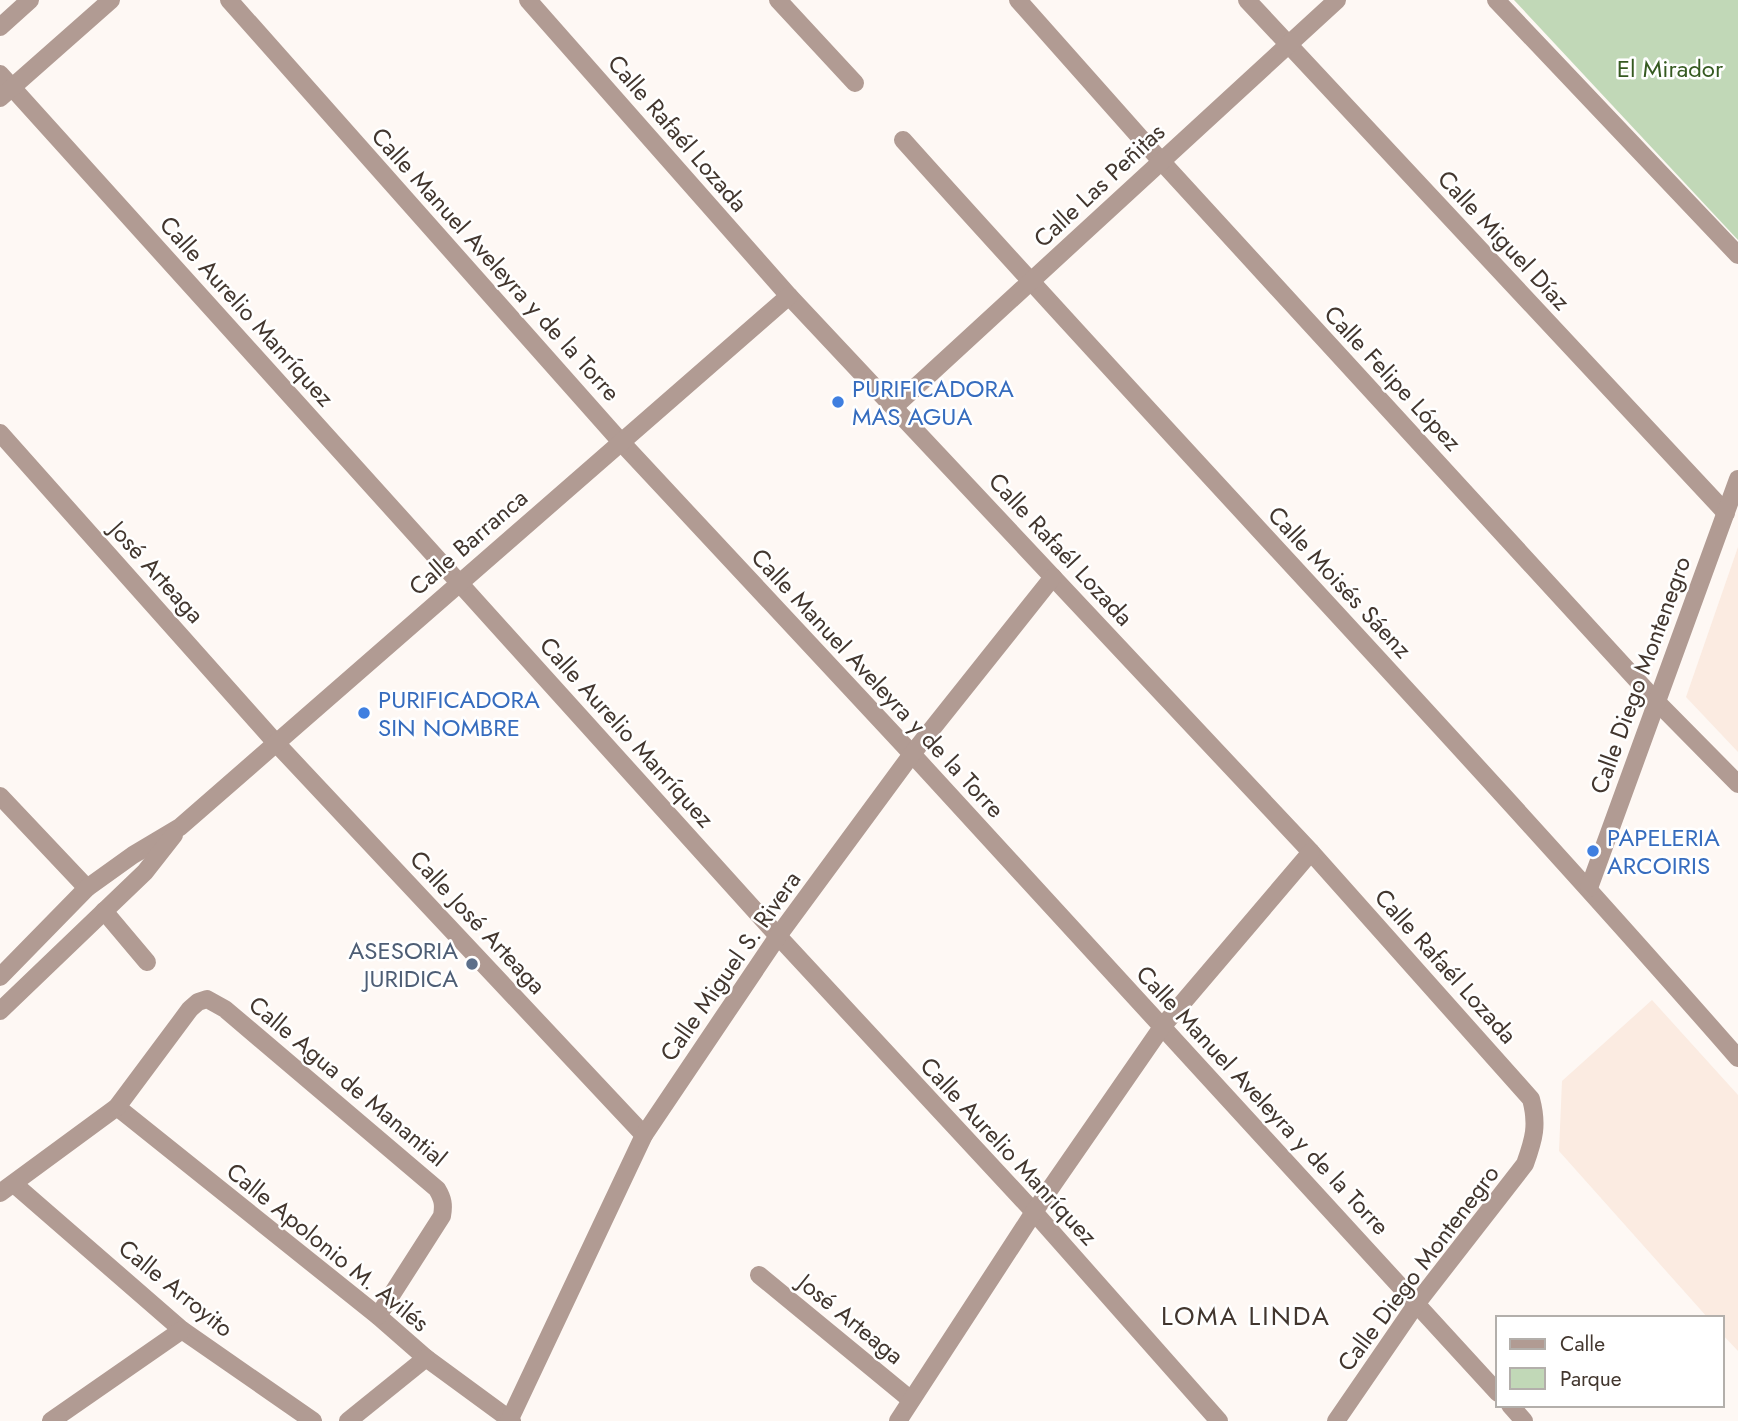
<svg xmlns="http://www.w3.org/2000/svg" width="1738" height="1421" viewBox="0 0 1738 1421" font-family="Jost,sans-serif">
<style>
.built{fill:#fbebe1}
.green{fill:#c1d8b7}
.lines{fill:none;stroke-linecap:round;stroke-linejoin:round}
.minor{stroke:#b19b93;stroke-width:18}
.shop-dot{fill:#3f7fe0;stroke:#fff;stroke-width:2.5}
.service-dot{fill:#5c6f8a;stroke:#fff;stroke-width:2.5}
.labels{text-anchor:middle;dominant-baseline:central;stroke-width:5;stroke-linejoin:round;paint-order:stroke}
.park-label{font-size:24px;fill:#365a21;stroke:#fff}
.street-label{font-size:24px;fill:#42362e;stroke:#fff}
.shop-label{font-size:24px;fill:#366cbe;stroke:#fff;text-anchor:start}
.service-label{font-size:24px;fill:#4e5e75;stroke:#fff;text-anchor:end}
.neighbourhood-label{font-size:26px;letter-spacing:2px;fill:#42362e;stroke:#fff}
</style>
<rect width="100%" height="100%" fill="#fef8f4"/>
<!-- built -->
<g class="built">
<polygon points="1738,547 1738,752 1686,697"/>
<polygon points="1652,1000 1738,1095 1738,1351 1722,1334 1722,1318 1708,1318 1559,1151 1562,1081"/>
</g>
<!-- green -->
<polygon class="green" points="1514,0 1738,0 1738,240"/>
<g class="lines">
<!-- minor -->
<g class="minor">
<polyline points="229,0 621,442 912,754 1498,1393"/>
<path d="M528,0L789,296L1311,852L1531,1099C1538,1125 1534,1139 1525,1164L1417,1303L1336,1421"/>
<polyline points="778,0 855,83"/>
<polyline points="1018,0 1161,161 1656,701 1738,784"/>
<polyline points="1247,0 1726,513"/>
<polyline points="1496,0 1738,255"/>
<polyline points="0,27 30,0"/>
<polyline points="0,74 778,936 1034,1212 1219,1421"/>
<polyline points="0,98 111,0"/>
<path d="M903,140C1179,448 1466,747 1738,1058"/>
<polyline points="894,407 1337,0"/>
<polyline points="0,433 276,743 644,1135"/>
<polyline points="0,796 87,888"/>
<polyline points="1589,888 1738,479"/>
<polyline points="104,911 147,962"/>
<polyline points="0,977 87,888 133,855 180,827 789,296"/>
<polyline points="0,1011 145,872 174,835"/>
<polyline points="117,1107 378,1316 426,1358 512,1421"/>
<polyline points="14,1184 182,1330 313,1421"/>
<path d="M0,1193L117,1107L190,1009L198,1002L207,999L225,1009L437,1189C443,1199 444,1205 442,1216L378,1316"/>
<polyline points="759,1275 911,1400"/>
<polyline points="1510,1405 1524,1421"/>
<polyline points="51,1421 182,1330"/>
<polyline points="348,1421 426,1358"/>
<polyline points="509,1421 644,1135 778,936 912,754 1053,577"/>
<polyline points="898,1421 1034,1212 1162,1027 1311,852"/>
</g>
</g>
<!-- markers -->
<g class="shop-dot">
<circle cx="838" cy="402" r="7"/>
<circle cx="364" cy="713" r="7"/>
<circle cx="1593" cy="851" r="7"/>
</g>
<circle class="service-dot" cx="472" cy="964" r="7"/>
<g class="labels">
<!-- park labels -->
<g class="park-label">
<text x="1670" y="68">El Mirador</text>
</g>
<!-- street labels -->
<g class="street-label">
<text transform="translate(678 133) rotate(49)">Calle Rafaél Lozada</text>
<text transform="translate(1099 185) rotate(-43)">Calle Las Peñitas</text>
<text transform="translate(1504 240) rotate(47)">Calle Miguel Díaz</text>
<text transform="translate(496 264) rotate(48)">Calle Manuel Aveleyra y de la Torre</text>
<text transform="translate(247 311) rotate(48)">Calle Aurelio Manríquez</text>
<text transform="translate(1393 378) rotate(47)">Calle Felipe López</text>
<text transform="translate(468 542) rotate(-41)">Calle Barranca</text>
<text transform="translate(1061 549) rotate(47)">Calle Rafaél Lozada</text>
<text transform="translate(157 572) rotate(48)">José Arteaga</text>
<text transform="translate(1340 582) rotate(47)">Calle Moisés Sáenz</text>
<text transform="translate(1640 675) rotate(-70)">Calle Diego Montenegro</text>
<text transform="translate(878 683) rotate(47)">Calle Manuel Aveleyra y de la Torre</text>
<text transform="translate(627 732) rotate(48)">Calle Aurelio Manríquez</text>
<text transform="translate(478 922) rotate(47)">Calle José Arteaga</text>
<text transform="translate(730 966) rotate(-55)">Calle Miguel S. Rivera</text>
<text transform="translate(1446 966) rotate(48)">Calle Rafaél Lozada</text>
<text transform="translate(348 1081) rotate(40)">Calle Agua de Manantial</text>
<text transform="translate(1263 1100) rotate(47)">Calle Manuel Aveleyra y de la Torre</text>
<text transform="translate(1009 1151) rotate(47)">Calle Aurelio Manríquez</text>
<text transform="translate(328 1247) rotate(39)">Calle Apolonio M. Avilés</text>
<text transform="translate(1418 1268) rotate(-53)">Calle Diego Montenegro</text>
<text transform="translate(176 1288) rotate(39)">Calle Arroyito</text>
<text transform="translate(851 1319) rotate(39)">José Arteaga</text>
</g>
<!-- shop labels -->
<g class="shop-label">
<text x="852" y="388">PURIFICADORA<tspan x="852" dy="28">MAS AGUA</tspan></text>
<text x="378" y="699">PURIFICADORA<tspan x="378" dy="28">SIN NOMBRE</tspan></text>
<text x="1607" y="837">PAPELERIA<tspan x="1607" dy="28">ARCOIRIS</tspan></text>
</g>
<!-- service labels -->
<g class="service-label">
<text x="458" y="950">ASESORIA<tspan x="458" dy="28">JURIDICA</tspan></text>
</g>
<!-- neighbourhood labels -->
<g class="neighbourhood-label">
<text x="1246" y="1316">LOMA LINDA</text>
</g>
</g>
<!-- legend -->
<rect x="1496" y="1316" width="228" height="91" fill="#ffffff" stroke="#b3afab" stroke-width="2"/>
<rect x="1510" y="1339" width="35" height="10" fill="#b19b93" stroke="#b3afab" stroke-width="2"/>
<text x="1560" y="1351" font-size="21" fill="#42362e">Calle</text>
<rect x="1510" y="1368" width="35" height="21" fill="#c1d8b7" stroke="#b3afab" stroke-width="2"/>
<text x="1560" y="1386" font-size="21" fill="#42362e">Parque</text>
</svg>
